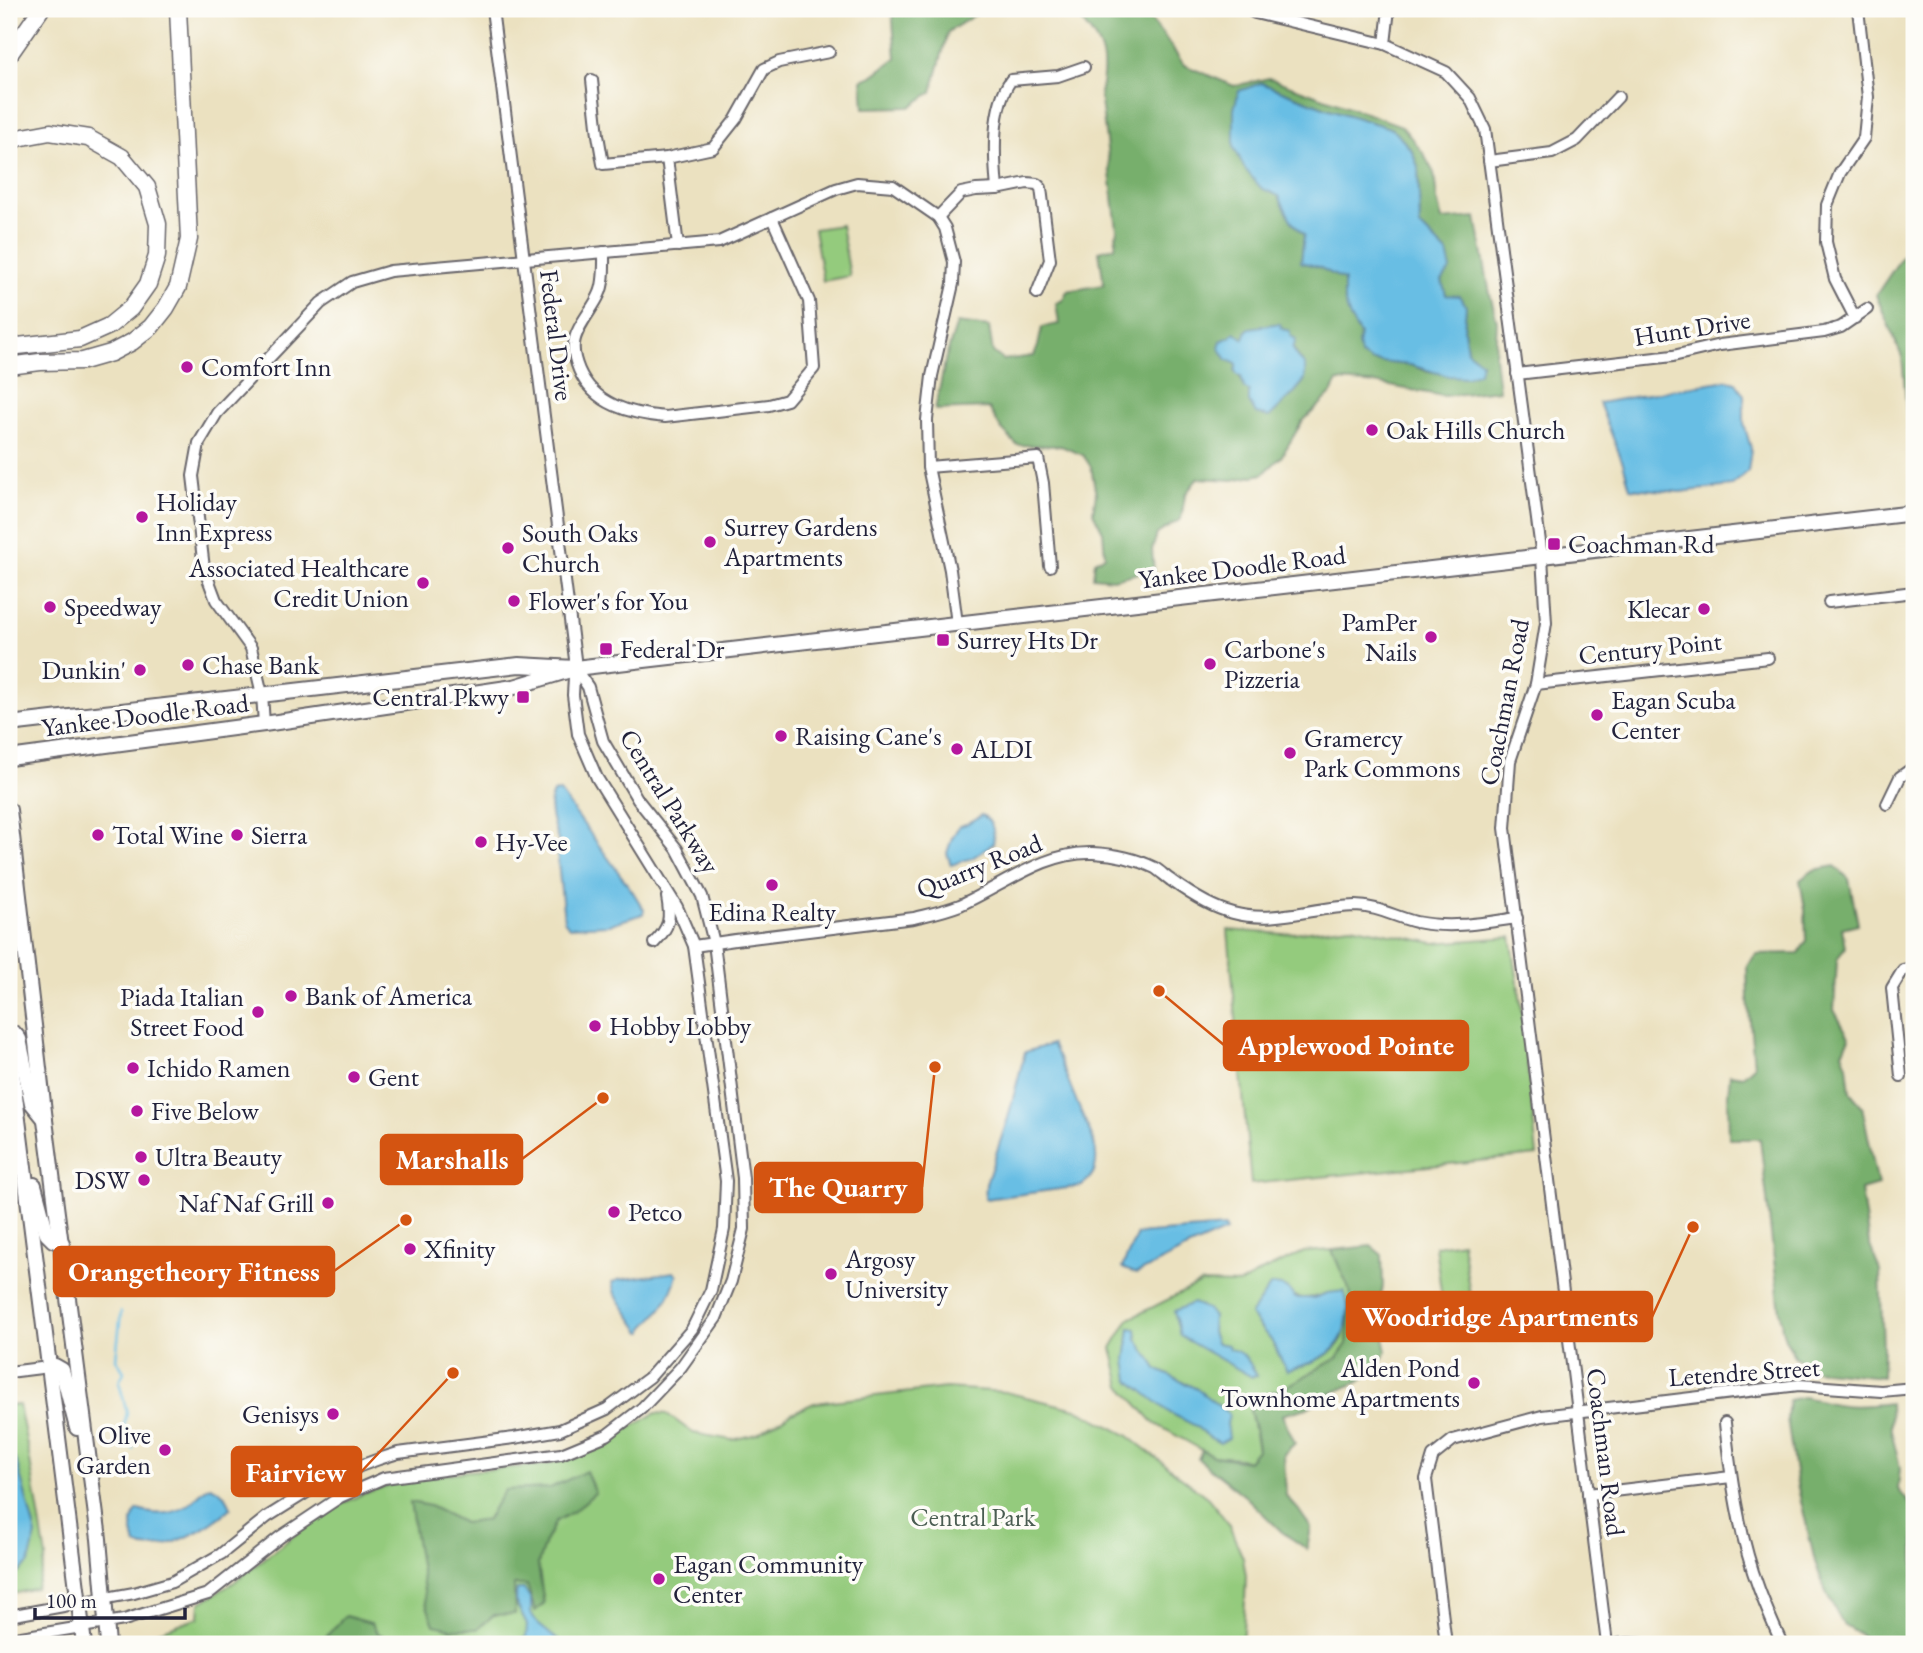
<svg xmlns="http://www.w3.org/2000/svg" width="1923" height="1653" viewBox="0 0 1923 1653" font-family="'EB Garamond',serif">
<style>
.green{fill:#94cb7d;stroke:#5b765c;stroke-width:2;fill-rule:evenodd}
.forest{fill:#77af6c;stroke:#4c6854;stroke-width:2;fill-rule:evenodd}
.water{fill:#67bee4;stroke:#447090;stroke-width:2}
.lines{fill:none;stroke-linecap:round;stroke-linejoin:round}
.stream{stroke:#67bee4;stroke-width:2.5}
.minor-casing{stroke:#68656a;stroke-width:14}
.major-casing{stroke:#68656a;stroke-width:18}
.highway-casing{stroke:#68656a;stroke-width:19}
.minor{stroke:#fff;stroke-width:10}
.major{stroke:#fff;stroke-width:14}
.highway{stroke:#fff;stroke-width:16}
.poi-dot{fill:#b5179e;stroke:#fdfcf7;stroke-width:2.5}
.labels{text-anchor:middle;dominant-baseline:central;stroke-width:7;stroke-linejoin:round;paint-order:stroke}
.street-label{font-size:26px;fill:#22223b;stroke:#fdfcf7}
.poi-label{font-size:26px;fill:#22223b;stroke:#fdfcf7;text-anchor:start}
.park-label{font-size:26px;fill:#4a5d52;stroke:#fdfcf7}
.leader{fill:none;stroke:#d45411;stroke-width:2.5}
.callout-dot{fill:#d45411;stroke:#fdfcf7;stroke-width:2.5}
.callout{fill:#d45411;stroke:#d45411;stroke-width:2.5}
.callout-label{font-size:28px;text-anchor:middle;font-weight:bold;fill:#fff}
</style>
<rect width="100%" height="100%" fill="#fdfcf7"/>
<filter id="ink" filterUnits="userSpaceOnUse"><feTurbulence type="fractalNoise" baseFrequency=".0143" numOctaves="2"/><feDisplacementMap in="SourceGraphic" scale="14" xChannelSelector="R" yChannelSelector="G"/><feConvolveMatrix kernelMatrix="1 2 1 2 8 2 1 2 1" color-interpolation-filters="sRGB"/></filter>
<filter id="wash" filterUnits="userSpaceOnUse"><feTurbulence type="fractalNoise" baseFrequency=".00686" numOctaves="4" result="noise"/><feDisplacementMap in="SourceGraphic" scale="28" xChannelSelector="R" yChannelSelector="G"/><feGaussianBlur stdDeviation="1.57" result="paint"/><feColorMatrix in="noise" values="0 0 0 0 0 0 0 0 0 0 0 0 0 0 0 0 0 1.4 0 .05"/><feComposite in="paint" operator="in"/></filter>
<g filter="url(#wash)">
<rect width="100%" height="100%" fill="#ebe1c0"/>
<!-- green -->
<g class="green">
<polygon points="841,225 850,276 823,281 814,229"/>
<polygon points="1351,926 1434,943 1511,937 1520,996 1537,1155 1251,1184 1228,930 1284,934"/>
<polygon points="1462,1242 1470,1295 1442,1299 1435,1246"/>
<path d="M1332,1250L1351,1294L1347,1344L1337,1358L1282,1389L1261,1396L1250,1410L1258,1449L1248,1461L1240,1458L1213,1456L1154,1423L1121,1386L1112,1348L1129,1319L1201,1283L1239,1284L1265,1270L1304,1252ZM1271,1285C1293,1297 1302,1303 1327,1293L1348,1303C1347,1312 1347,1322 1345,1331C1339,1357 1309,1363 1287,1370L1271,1340L1250,1315ZM1213,1317L1212,1332L1216,1343L1229,1349L1257,1376L1252,1377L1181,1336ZM1130,1328L1136,1329L1137,1339L1158,1370L1197,1389L1209,1437L1195,1425L1170,1413Z"/>
<polygon points="946,1388 1005,1392 1076,1409 1127,1435 1208,1498 1228,1523 1243,1558 1246,1576 1245,1601 1242,1644 135,1644 135,1640 199,1617 200,1603 233,1583 320,1515 360,1495 404,1480 467,1471 545,1465 591,1450 656,1413 667,1414 693,1433 732,1440 757,1434 792,1413 814,1403"/>
<polygon points="9,1405 19,1405 29,1455 46,1557 36,1588 9,1595 9,1581 29,1563 17,1463 9,1449"/>
</g>
<!-- forest -->
<g class="forest">
<polygon points="892,9 993,9 978,13 948,32 932,92 910,107 864,108 862,80 872,76 896,58"/>
<path d="M1066,9H1142L1163,35L1184,65L1234,86L1269,78L1402,126L1423,153L1434,173L1437,200L1442,220L1476,217L1490,294L1497,321L1495,356L1499,390L1443,396L1380,384L1338,381L1331,394L1302,422L1281,457L1263,474L1233,480L1198,478L1185,495L1181,519L1157,534L1152,550L1154,572H1143L1113,579L1093,577L1095,561L1105,556L1103,532L1093,512L1096,494L1091,467L1083,455L1061,446L1017,445L1001,429L989,408L935,410L946,357L957,323L989,327L993,352L1003,360L1034,356L1038,346L1042,327L1059,324L1056,303L1063,300L1067,291L1104,285L1099,251L1115,247L1117,229L1100,93C1110,53 1098,40 1073,11ZM1261,83L1326,108L1393,129L1412,151L1418,167L1420,226L1447,253L1442,281L1446,296H1459L1466,306L1464,330L1467,351L1481,362L1429,372L1410,365L1371,361L1358,345L1360,335C1349,316 1344,301 1344,280L1319,267L1301,262L1304,235L1291,220L1279,196ZM1274,324L1290,336C1293,348 1296,356 1305,365V380L1293,394L1269,417L1249,402V391C1242,386 1243,378 1235,371L1237,364L1233,361L1221,341L1230,337L1244,339L1248,330Z"/>
<polygon points="1914,217 1914,479 1913,479 1902,357 1876,295 1907,249"/>
<polygon points="1835,866 1849,879 1858,924 1842,928 1845,947 1837,960 1834,1010 1850,1039 1842,1052 1847,1065 1850,1092 1862,1106 1878,1185 1861,1190 1869,1243 1880,1271 1883,1347 1882,1377 1815,1370 1794,1356 1785,1338 1782,1329 1760,1139 1729,1139 1728,1094 1730,1074 1743,1076 1754,1066 1748,999 1747,966 1756,954 1799,953 1806,941 1805,909 1800,880 1814,870"/>
<polygon points="1371,1246 1382,1255 1383,1286 1378,1311 1387,1351 1379,1363 1361,1381 1330,1394 1307,1408 1282,1415 1295,1443 1284,1454 1286,1496 1298,1509 1311,1528 1307,1549 1282,1532 1246,1497 1198,1459 1202,1450 1213,1456 1248,1461 1258,1449 1255,1429 1250,1410 1260,1396 1282,1389 1337,1358 1347,1344 1351,1294 1332,1250"/>
<path d="M1803,1397C1816,1399 1831,1404 1843,1405C1859,1407 1874,1405 1890,1403L1891,1430L1900,1468L1898,1489L1914,1509V1644H1879L1866,1638L1843,1624L1827,1595L1815,1562L1796,1479L1787,1419L1789,1400Z"/>
<polygon points="586,1471 595,1493 573,1512 556,1521 545,1542 538,1564 544,1604 535,1611 527,1585 514,1585 515,1614 494,1615 477,1629 452,1629 434,1625 426,1603 410,1502 430,1506 464,1523 487,1520 495,1505 505,1490 550,1488"/>
<polygon points="345,1616 371,1623 377,1632 393,1644 319,1644"/>
</g>
<!-- water -->
<g class="water">
<polygon points="1261,83 1326,108 1393,129 1412,151 1418,167 1420,226 1447,253 1451,269 1442,281 1446,295 1459,296 1466,306 1464,330 1467,351 1481,362 1479,372 1467,377 1448,376 1410,365 1371,361 1361,355 1358,345 1360,335 1350,318 1344,300 1344,280 1319,267 1301,262 1304,235 1291,220 1279,196 1261,188 1245,169 1234,147 1234,109 1239,91"/>
<polygon points="1274,324 1280,324 1282,329 1290,331 1290,336 1296,339 1293,349 1298,358 1305,365 1305,380 1293,394 1269,417 1256,414 1249,402 1249,391 1244,388 1241,376 1237,375 1235,371 1237,364 1227,360 1219,347 1221,341 1230,337 1235,332 1244,339 1247,330 1250,328"/>
<polygon points="1726,380 1736,383 1744,395 1744,424 1751,448 1748,472 1731,486 1680,492 1630,488 1623,463 1599,403"/>
<path d="M560,792L633,892L644,910L643,914L608,925L569,927L564,920L557,852L560,849C557,832 545,810 553,793Z"/>
<path d="M982,815C993,821 995,833 993,844L972,858L951,865L947,853L952,838L959,826L966,824Z"/>
<path d="M1052,1044C1062,1063 1068,1081 1076,1100C1084,1122 1101,1145 1095,1168C1094,1175 1087,1181 1082,1186L985,1199L986,1184L1008,1118L1025,1052Z"/>
<polygon points="1225,1227 1226,1231 1187,1248 1137,1274 1122,1268 1137,1234"/>
<path d="M674,1272L677,1275C671,1297 660,1312 644,1328V1332H641L615,1294L612,1283L618,1280Z"/>
<path d="M1271,1285C1283,1285 1289,1288 1295,1298H1314L1327,1293L1344,1291C1348,1301 1348,1308 1347,1319C1342,1355 1318,1360 1287,1371L1271,1340L1250,1315Z"/>
<path d="M1193,1303L1207,1309L1213,1317L1212,1332L1216,1343L1228,1345L1229,1349C1244,1351 1251,1364 1257,1376L1252,1377L1180,1336L1174,1311Z"/>
<polygon points="1130,1328 1136,1329 1137,1339 1158,1370 1197,1389 1229,1414 1227,1424 1229,1438 1220,1443 1209,1437 1194,1425 1170,1413 1129,1380 1126,1360"/>
<polygon points="9,1449 17,1463 36,1535 29,1563 9,1581"/>
<path d="M210,1486C221,1490 228,1497 231,1508C211,1526 163,1556 136,1545C133,1532 128,1520 138,1510C157,1516 178,1515 193,1501C199,1495 202,1490 210,1486Z"/>
<polygon points="517,1589 524,1589 531,1600 531,1613 538,1624 563,1644 516,1644 526,1637 527,1625 515,1601"/>
</g>
<g class="lines">
<!-- stream -->
<polyline class="stream" points="121,1312 116,1359 124,1372 119,1382 127,1413 124,1425 133,1449"/>
</g>
</g>
<g filter="url(#ink)">
<g class="lines">
<defs>
<g id="minor">
<polyline points="1247,9 1255,13 1385,44 1446,72 1470,98 1485,129 1542,557 1546,623 1536,684 1510,761 1505,828 1607,1644"/>
<polyline points="1385,44 1389,9"/>
<polyline points="592,80 598,135 603,164 667,158 713,148 736,119 764,69 779,62 829,52"/>
<polyline points="667,158 678,246"/>
<polyline points="1489,161 1552,153 1577,140 1618,97"/>
<path d="M997,189C994,157 991,107 1011,80L1058,76L1084,67"/>
<polyline points="938,217 961,193 976,190 997,189 1027,183 1037,184 1041,188 1050,260 1037,293"/>
<path d="M604,252C604,265 605,284 599,295C593,309 575,328 574,344C573,352 576,363 579,370C594,405 631,414 665,417L769,405L787,400L814,368L809,301L772,218"/>
<polyline points="1855,318 1835,279 1826,242 1827,205 1840,173 1864,138 1868,97 1858,9"/>
<polyline points="1517,374 1673,356 1720,345 1824,332 1841,327 1867,309"/>
<polyline points="928,467 1038,458 1043,483 1050,566"/>
<polyline points="1829,602 1914,592"/>
<polyline points="1536,684 1768,658"/>
<polyline points="264,724 262,694 251,648 216,600 204,568 193,476 199,443 217,413 321,303 352,282 390,271 719,242 836,189 857,183 893,186 938,217 945,228 954,262 953,284 932,376 927,420 928,467 950,570 956,616 958,624"/>
<polyline points="1887,804 1900,777 1914,767"/>
<path d="M654,943C670,927 671,918 667,897"/>
<path d="M694,946L735,940L914,918C930,914 945,911 960,905C1003,886 1045,851 1093,853C1114,854 1137,859 1155,868C1161,872 1166,877 1172,881C1190,894 1212,908 1233,913C1275,924 1313,907 1355,906C1377,906 1395,917 1416,922C1451,929 1482,923 1517,918"/>
<polyline points="1901,1076 1892,988 1903,970 1914,968"/>
<polyline points="9,1372 49,1367"/>
<path d="M1725,1423C1731,1479 1739,1536 1759,1589C1766,1608 1774,1626 1782,1644"/>
<polyline points="1588,1494 1731,1477"/>
<polyline points="9,1616 134,1593 172,1582 221,1554 267,1517 307,1492 360,1466 379,1459 398,1453 514,1438 560,1430 607,1409 650,1377 692,1329 711,1290 724,1229 726,1181 694,946 677,907 597,778 578,734 573,695 575,659 492,9"/>
<polyline points="9,1639 124,1620 208,1594 280,1537 340,1497 384,1478 561,1454 607,1435 642,1408 681,1367 716,1318 731,1281 744,1229 743,1178 714,943 702,896 677,849 638,800 603,741 588,687 575,668"/>
<polyline points="1446,1644 1426,1479 1433,1456 1453,1440 1542,1416 1799,1385 1881,1391 1914,1388"/>
<polyline points="1617,1644 1628,1643 1644,1644"/>
</g>
<g id="major">
<polyline points="9,724 519,665 575,668 1914,513"/>
<polyline points="9,758 264,724 514,687 567,671"/>
<polyline points="9,810 45,1120 99,1539 108,1644"/>
<polyline points="9,1033 15,1034 19,1039 32,1103 45,1119"/>
<polyline points="9,1048 84,1644"/>
<polyline points="34,1185 47,1234 53,1240 62,1243"/>
<polyline points="49,1367 55,1366 62,1370 77,1428"/>
</g>
<g id="highway">
<polyline points="9,55 41,9"/>
<polyline points="9,143 18,138 50,132 88,138 122,157 147,187 158,224 157,256 148,284 131,308 109,326 80,339 9,347"/>
<polyline points="9,366 40,362 83,361 111,353 132,342 151,327 166,308 178,287 189,239 178,9"/>
</g>
</defs>
<!-- minor casing -->
<use href="#minor" class="minor-casing"/>
<!-- major casing -->
<use href="#major" class="major-casing"/>
<!-- highway casing -->
<use href="#highway" class="highway-casing"/>
<!-- minor -->
<use href="#minor" class="minor"/>
<!-- major -->
<use href="#major" class="major"/>
<!-- highway -->
<use href="#highway" class="highway"/>
</g>
</g>
<!-- markers -->
<g class="poi-dot">
<circle cx="187" cy="367" r="7"/>
<circle cx="1372" cy="430" r="7"/>
<circle cx="142" cy="517" r="7"/>
<circle cx="710" cy="542" r="7"/>
<rect x="1547" y="537" width="14" height="14" rx="3.5"/>
<circle cx="508" cy="548" r="7"/>
<circle cx="423" cy="583" r="7"/>
<circle cx="514" cy="601" r="7"/>
<circle cx="50" cy="607" r="7"/>
<circle cx="1704" cy="609" r="7"/>
<circle cx="1431" cy="637" r="7"/>
<rect x="936" y="633" width="14" height="14" rx="3.5"/>
<rect x="599" y="642" width="14" height="14" rx="3.5"/>
<circle cx="1210" cy="664" r="7"/>
<circle cx="188" cy="665" r="7"/>
<circle cx="140" cy="670" r="7"/>
<rect x="516" y="690" width="14" height="14" rx="3.5"/>
<circle cx="1597" cy="715" r="7"/>
<circle cx="781" cy="736" r="7"/>
<circle cx="957" cy="749" r="7"/>
<circle cx="1290" cy="753" r="7"/>
<circle cx="98" cy="835" r="7"/>
<circle cx="237" cy="835" r="7"/>
<circle cx="481" cy="842" r="7"/>
<circle cx="772" cy="885" r="7"/>
<circle cx="291" cy="996" r="7"/>
<circle cx="258" cy="1012" r="7"/>
<circle cx="595" cy="1026" r="7"/>
<circle cx="133" cy="1068" r="7"/>
<circle cx="354" cy="1077" r="7"/>
<circle cx="137" cy="1111" r="7"/>
<circle cx="141" cy="1157" r="7"/>
<circle cx="144" cy="1180" r="7"/>
<circle cx="328" cy="1203" r="7"/>
<circle cx="614" cy="1212" r="7"/>
<circle cx="410" cy="1249" r="7"/>
<circle cx="831" cy="1274" r="7"/>
<circle cx="1474" cy="1383" r="7"/>
<circle cx="333" cy="1414" r="7"/>
<circle cx="165" cy="1450" r="7"/>
<circle cx="659" cy="1579" r="7"/>
</g>
<g class="labels">
<!-- street labels -->
<g class="street-label">
<text transform="translate(1692 328) rotate(-9)">Hunt Drive</text>
<text transform="translate(557 335) rotate(83)">Federal Drive</text>
<text transform="translate(1242 567) rotate(-7)">Yankee Doodle Road</text>
<text transform="translate(1650 648) rotate(-6)">Century Point</text>
<text transform="translate(1504 702) rotate(-79)">Coachman Road</text>
<text transform="translate(145 715) rotate(-7)">Yankee Doodle Road</text>
<text transform="translate(670 801) rotate(58)">Central Parkway</text>
<text transform="translate(979 866) rotate(-22)">Quarry Road</text>
<text transform="translate(1744 1372) rotate(-4)">Letendre Street</text>
<text transform="translate(1606 1452) rotate(83)">Coachman Road</text>
</g>
<!-- poi labels -->
<g class="poi-label">
<text x="201" y="367">Comfort Inn</text>
<text x="1386" y="430">Oak Hills Church</text>
<text x="156" y="502">Holiday<tspan x="156" dy="30">Inn Express</tspan></text>
<text x="724" y="527">Surrey Gardens<tspan x="724" dy="30">Apartments</tspan></text>
<text x="522" y="533">South Oaks<tspan x="522" dy="30">Church</tspan></text>
<text x="1568" y="544">Coachman Rd</text>
<text x="409" y="568" text-anchor="end">Associated Healthcare<tspan x="409" dy="30">Credit Union</tspan></text>
<text x="528" y="601">Flower's for You</text>
<text x="64" y="607">Speedway</text>
<text x="1690" y="609" text-anchor="end">Klecar</text>
<text x="1417" y="622" text-anchor="end">PamPer<tspan x="1417" dy="30">Nails</tspan></text>
<text x="957" y="640">Surrey Hts Dr</text>
<text x="620" y="649">Federal Dr</text>
<text x="1224" y="649">Carbone's<tspan x="1224" dy="30">Pizzeria</tspan></text>
<text x="202" y="665">Chase Bank</text>
<text x="126" y="670" text-anchor="end">Dunkin'</text>
<text x="509" y="697" text-anchor="end">Central Pkwy</text>
<text x="1611" y="700">Eagan Scuba<tspan x="1611" dy="30">Center</tspan></text>
<text x="795" y="736">Raising Cane's</text>
<text x="1304" y="738">Gramercy<tspan x="1304" dy="30">Park Commons</tspan></text>
<text x="971" y="749">ALDI</text>
<text x="112" y="835">Total Wine</text>
<text x="251" y="835">Sierra</text>
<text x="495" y="842">Hy-Vee</text>
<text x="772" y="912" text-anchor="middle">Edina Realty</text>
<text x="305" y="996">Bank of America</text>
<text x="244" y="997" text-anchor="end">Piada Italian<tspan x="244" dy="30">Street Food</tspan></text>
<text x="609" y="1026">Hobby Lobby</text>
<text x="147" y="1068">Ichido Ramen</text>
<text x="368" y="1077">Gent</text>
<text x="151" y="1111">Five Below</text>
<text x="155" y="1157">Ultra Beauty</text>
<text x="130" y="1180" text-anchor="end">DSW</text>
<text x="314" y="1203" text-anchor="end">Naf Naf Grill</text>
<text x="628" y="1212">Petco</text>
<text x="424" y="1249">Xfinity</text>
<text x="845" y="1259">Argosy<tspan x="845" dy="30">University</tspan></text>
<text x="1460" y="1368" text-anchor="end">Alden Pond<tspan x="1460" dy="30">Townhome Apartments</tspan></text>
<text x="319" y="1414" text-anchor="end">Genisys</text>
<text x="151" y="1435" text-anchor="end">Olive<tspan x="151" dy="30">Garden</tspan></text>
<text x="673" y="1564">Eagan Community<tspan x="673" dy="30">Center</tspan></text>
</g>
<!-- park labels -->
<g class="park-label">
<text x="973" y="1517">Central Park</text>
</g>
</g>
<!-- callouts -->
<path class="leader" d="M1159 991L1224 1045M603 1098L522 1159M935 1067L922 1187M406 1220L334 1271M1693 1227L1652 1317M453 1373L361 1472"/>
<g class="callout-dot">
<circle cx="1159" cy="991" r="7"/>
<circle cx="603" cy="1098" r="7"/>
<circle cx="935" cy="1067" r="7"/>
<circle cx="406" cy="1220" r="7"/>
<circle cx="1693" cy="1227" r="7"/>
<circle cx="453" cy="1373" r="7"/>
</g>
<g class="callout">
<rect x="1224" y="1021" width="244" height="49" rx="7"/>
<rect x="381" y="1135" width="141" height="49" rx="7"/>
<rect x="755" y="1163" width="167" height="49" rx="7"/>
<rect x="54" y="1247" width="280" height="49" rx="7"/>
<rect x="1347" y="1292" width="305" height="49" rx="7"/>
<rect x="232" y="1447" width="129" height="49" rx="7"/>
</g>
<g class="callout-label">
<text x="1346" y="1055">Applewood Pointe</text>
<text x="452" y="1169">Marshalls</text>
<text x="838" y="1197">The Quarry</text>
<text x="194" y="1281">Orangetheory Fitness</text>
<text x="1500" y="1326">Woodridge Apartments</text>
<text x="296" y="1482">Fairview</text>
</g>
<!-- margin -->
<rect width="1923" height="1653" fill="none" stroke="#fdfcf7" stroke-width="35"/>
<!-- scale -->
<path d="M35 1608v10h150v-10" fill="none" stroke="#22223b" stroke-width="3.5"/>
<text x="46" y="1608" font-size="21" fill="#22223b" stroke="#fdfcf7" stroke-width="5" paint-order="stroke">100 m</text>
</svg>
